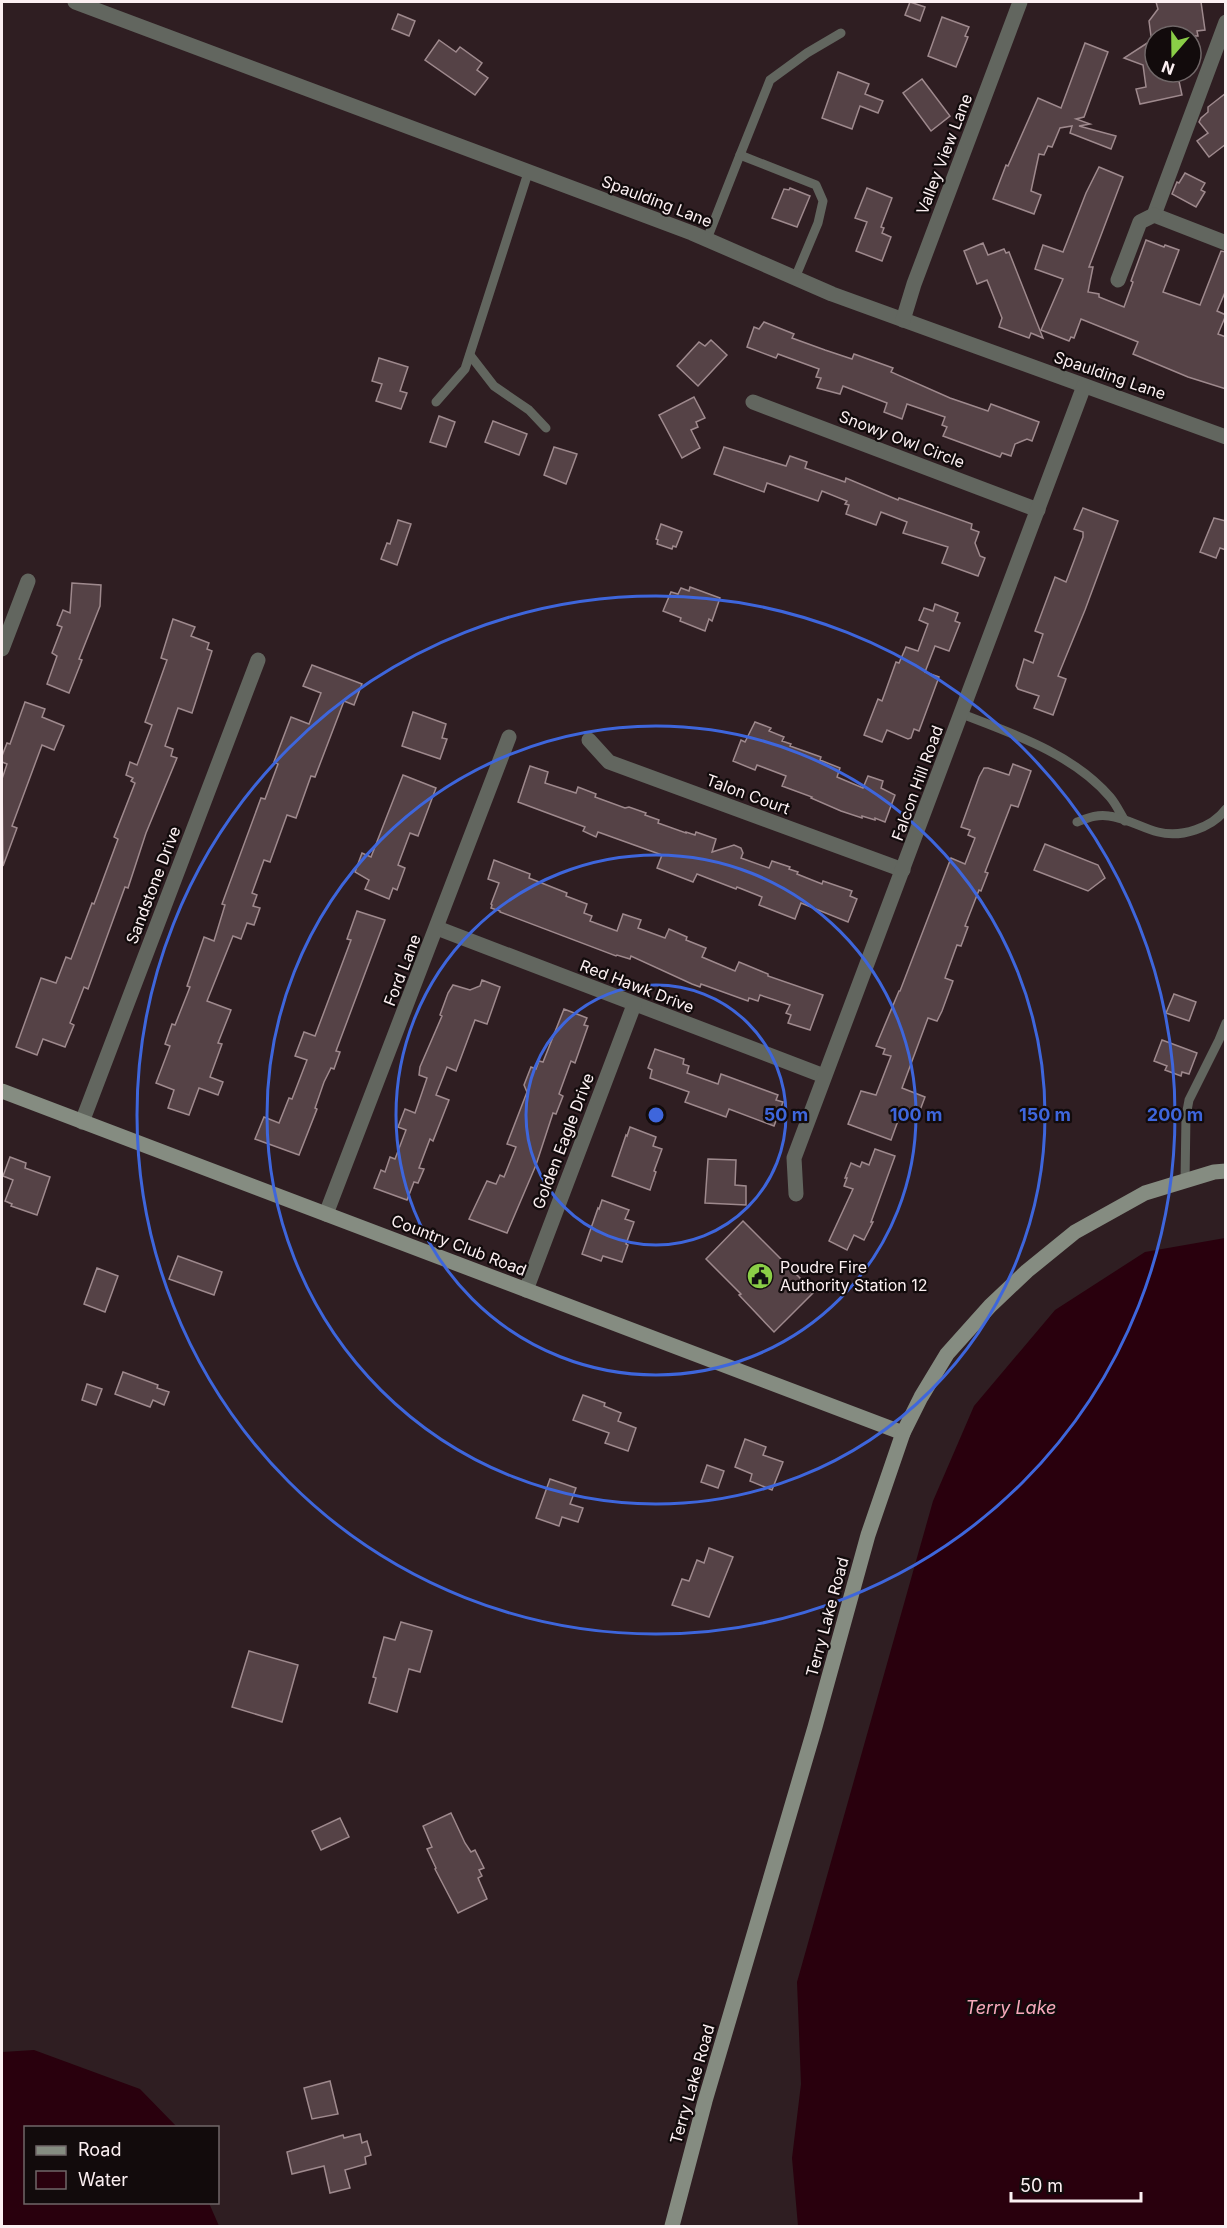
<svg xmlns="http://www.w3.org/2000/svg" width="1227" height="2228" viewBox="0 0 1227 2228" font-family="Inter,sans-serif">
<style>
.water{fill:#29000d}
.building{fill:#554246;stroke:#9e898d;stroke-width:1.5}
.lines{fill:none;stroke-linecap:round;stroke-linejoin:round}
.lane{stroke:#62665f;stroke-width:9}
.street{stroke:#62665f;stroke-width:15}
.secondary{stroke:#858c81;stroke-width:15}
.ring{fill:none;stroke:#3e66dc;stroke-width:3}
.labels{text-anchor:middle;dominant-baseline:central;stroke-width:4.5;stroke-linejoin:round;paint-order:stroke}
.street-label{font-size:16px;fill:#fcf0f2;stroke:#120b0c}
.poi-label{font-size:16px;fill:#fcf0f2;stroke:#120b0c;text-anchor:start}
.water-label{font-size:18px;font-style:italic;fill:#f8a9bb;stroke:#120b0c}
.centre{fill:#3e66dc;stroke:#120b0c;stroke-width:3}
.ring-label{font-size:18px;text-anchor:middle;font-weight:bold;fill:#3e66dc;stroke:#120b0c;stroke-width:4.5;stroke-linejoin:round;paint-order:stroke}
</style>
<rect width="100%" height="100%" fill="#2f1e22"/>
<!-- water -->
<g class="water">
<polygon points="1225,1238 1225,2226 798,2226 792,2158 801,2084 797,1982 933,1501 974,1406 1055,1310 1145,1252"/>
<polygon points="34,2050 140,2089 177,2127 26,2128 26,2202 209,2203 219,2226 2,2226 2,2052"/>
</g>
<!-- building -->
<g class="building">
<polygon points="910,2 925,7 920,21 905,15"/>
<polygon points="1156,2 1201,2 1205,30 1197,31 1198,36 1151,36 1149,21 1158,9"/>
<polygon points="398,14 415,21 409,36 392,29"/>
<polygon points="942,17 969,27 965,36 968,37 956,67 928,56"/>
<polygon points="1155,38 1155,72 1177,72 1182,95 1140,104 1136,89 1146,87 1143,65 1124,58"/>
<polygon points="439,40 456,52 460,47 482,63 477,70 488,78 475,95 425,60"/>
<polygon points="1085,43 1108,52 1084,117 1076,119 1090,124 1079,126 1116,136 1111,149 1070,133 1072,126 1060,128 1052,147 1048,146 1044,155 1039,154 1031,191 1041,195 1034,214 993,199 1006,165 1008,166 1038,98 1061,108"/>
<polygon points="838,72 869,84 865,94 883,101 878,113 860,106 852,129 822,118"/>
<polygon points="922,79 950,116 931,131 903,93"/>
<polygon points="1226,93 1226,144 1209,157 1197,141 1208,133 1199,122 1201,118 1208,112 1208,107"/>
<polygon points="1099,167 1123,177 1089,267 1093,267 1088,292 1099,294 1099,297 1124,307 1133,282 1131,281 1146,240 1164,247 1165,245 1179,250 1163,292 1200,305 1221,251 1226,252 1226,290 1217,311 1226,315 1218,334 1226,337 1226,389 1188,377 1133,354 1138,342 1081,319 1074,338 1071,337 1069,341 1041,330 1063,279 1035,269 1043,245 1063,252 1086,193"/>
<polygon points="1185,173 1205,183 1201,190 1205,192 1196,207 1172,194 1177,182 1179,183"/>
<polygon points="790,188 810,196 797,227 772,218 784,189 789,190"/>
<polygon points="867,188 892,198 881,227 884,228 882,233 891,237 882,261 856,251 867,222 855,218"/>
<polygon points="983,243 988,255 1004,249 1006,253 1009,252 1043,338 1031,333 1029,338 999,327 1002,318 987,280 977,284 964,251"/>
<polygon points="764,322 794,334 792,338 825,350 852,359 854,354 893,368 891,372 950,398 988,411 991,404 1039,422 1032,441 1027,439 1015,444 1011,456 1002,453 1000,457 943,436 947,427 942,425 945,417 907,404 902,419 884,412 887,403 843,386 840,394 817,388 821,378 816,377 819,369 778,354 776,358 747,347 754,327 759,329"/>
<polygon points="711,340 727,355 698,386 677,366 699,342 705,346"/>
<polygon points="379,358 408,367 400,391 407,393 401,409 376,401 382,384 372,381"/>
<polygon points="694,397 705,418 696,422 698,427 691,430 700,448 682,458 659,415"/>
<polygon points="439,416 455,422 446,447 430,442"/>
<polygon points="493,421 527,434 519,455 485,442"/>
<polygon points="554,447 577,454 566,484 544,475"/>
<polygon points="724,447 786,466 790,456 807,462 805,468 845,482 846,478 898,500 899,498 972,524 971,529 979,532 975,543 980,556 985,558 978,576 942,563 948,547 903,533 907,522 881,512 876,525 846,514 849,505 845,504 847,501 822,491 818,501 767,483 764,492 714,474"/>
<polygon points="1083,508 1118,521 1085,610 1058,676 1066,679 1053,715 1034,708 1039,696 1018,689 1016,686 1024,659 1033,663 1043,634 1035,631 1055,577 1066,582 1083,537 1083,532 1074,529"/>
<polygon points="1214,518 1226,521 1226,550 1220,548 1216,558 1200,552"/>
<polygon points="398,520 411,524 397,565 381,559 387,543 390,544"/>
<polygon points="661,524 682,532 676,547 673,546 672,549 657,544 658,540 656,539"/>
<polygon points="72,583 101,585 100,606 79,659 82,660 69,693 47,684 57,656 52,653 62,627 57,625 63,610 70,613"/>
<polygon points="690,587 720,598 712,621 709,619 705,631 680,621 681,618 663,611 671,592 678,594 681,588 689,591"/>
<polygon points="935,604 958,613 955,621 960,623 949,651 935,646 925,672 939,677 919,731 914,729 911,738 908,739 887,730 882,742 864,735 878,699 882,701 896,662 899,663 906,647 918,651 928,624 919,620 924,608 933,611"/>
<polygon points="173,619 195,627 191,636 209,643 207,649 212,651 192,713 178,708 165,746 173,749 171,756 177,758 146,833 128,888 125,887 88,989 84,987 70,1023 74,1025 65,1047 43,1039 37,1055 16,1047 41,978 56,983 66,957 71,959 92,903 94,904 118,839 114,837 135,783 131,781 133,778 126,775 130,762 137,765 152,725 145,722 167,660 161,658"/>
<polygon points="312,665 362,684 354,705 344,701 315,777 311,776 296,818 287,815 270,862 264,860 252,893 257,895 253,906 260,908 254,925 247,923 241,939 233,936 207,1001 231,1010 218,1043 222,1044 210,1077 223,1082 218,1095 199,1088 189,1115 168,1108 174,1090 156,1083 170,1046 165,1044 172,1024 175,1025 190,987 187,986 204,937 214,941 225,905 222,904 261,798 265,799 278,764 274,762 291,717 309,724 321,693 303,686"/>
<polygon points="25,702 45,709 42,717 64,726 54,750 42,745 12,826 17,828 3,866 2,779 7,764 2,762 2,756 7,743 10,744"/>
<polygon points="413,712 446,724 442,738 447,739 440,759 402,746"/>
<polygon points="755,722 771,728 769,731 784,737 782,741 791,744 790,746 821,757 820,760 840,768 837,777 863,788 868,776 883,781 881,788 895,795 885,822 875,818 875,820 862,816 862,818 841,811 811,798 812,797 782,786 786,776 757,765 755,770 733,761 741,740 745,742"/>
<polygon points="1013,764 1031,771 1018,807 1011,805 985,872 988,873 981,891 979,890 965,926 968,927 961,946 957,945 945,978 953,981 942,1011 937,1021 928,1018 902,1088 925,1097 919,1113 903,1107 891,1140 848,1124 861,1091 876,1095 891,1056 883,1054 885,1049 876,1046 899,991 900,991 951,858 965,864 975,838 968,835 970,830 961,827 979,777 984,768 988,768 1009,775"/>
<polygon points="530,766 548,772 545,783 576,793 578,787 596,794 595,797 625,808 629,807 646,813 645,815 659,820 658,823 686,833 686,832 695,835 696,832 716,839 712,852 734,845 741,848 743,853 741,858 769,868 772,861 790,867 789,869 798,872 797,874 822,884 823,881 852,891 850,896 857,899 848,922 801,903 795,919 759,905 762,897 737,887 736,889 697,874 693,882 657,868 662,855 598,832 596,837 583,831 585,827 518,802"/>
<polygon points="403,775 436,788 418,836 410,833 398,865 405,868 397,890 393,888 389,899 365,889 369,880 355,872 362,853 371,857"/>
<polygon points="1045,844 1098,865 1105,878 1088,891 1034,870"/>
<polygon points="494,860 530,874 529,878 567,893 566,896 587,904 584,913 592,916 590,921 617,931 623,914 641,920 638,928 665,938 669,929 687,937 686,940 706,948 702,957 735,971 739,962 768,974 768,976 823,995 810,1030 788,1023 791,1015 786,1013 790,1005 760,995 758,1001 749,998 748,1001 701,984 700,987 692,984 631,956 630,959 617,955 616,956 500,912 500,911 491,908 492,905 491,904 499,883 488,879"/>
<polygon points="357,911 385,920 336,1051 340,1052 334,1069 331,1068 324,1082 315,1108 317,1109 299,1155 255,1139 264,1117 279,1123 289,1098 292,1099 307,1060 295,1056 304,1032 315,1036 351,940 347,939"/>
<polygon points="482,980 500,987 487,1024 475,1020 456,1071 447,1067 436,1095 449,1100 433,1141 430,1139 419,1168 424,1169 418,1183 414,1182 407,1200 374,1188 381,1170 385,1172 390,1157 395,1159 406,1130 398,1127 405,1109 415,1113 427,1078 419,1075 420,1067 442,1016 440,1015 448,993 453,985 470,990 480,986"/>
<polygon points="1174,994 1196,1002 1189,1021 1166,1013"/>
<polygon points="564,1009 587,1018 584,1025 588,1026 575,1063 571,1061 559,1094 563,1096 556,1114 553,1113 536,1165 507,1233 469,1219 487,1181 496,1184 500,1175 504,1177 516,1147 507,1144 527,1092 524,1085 531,1067 536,1069 539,1061 543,1062"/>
<polygon points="1162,1040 1197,1053 1189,1074 1182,1072 1181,1076 1165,1070 1167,1066 1154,1061"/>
<polygon points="655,1049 684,1059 683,1064 689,1066 687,1073 718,1084 721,1074 778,1095 776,1100 783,1102 774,1126 729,1109 726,1117 685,1102 689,1092 650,1078 652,1070 648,1068"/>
<polygon points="630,1127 656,1137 653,1146 662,1149 654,1171 656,1172 650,1190 612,1176 626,1135 627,1136"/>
<polygon points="875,1149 895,1156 871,1222 873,1222 864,1240 854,1235 847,1250 829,1241 853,1189 844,1186 847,1178 845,1178 851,1163 860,1167 862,1162 869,1165"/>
<polygon points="10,1157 26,1163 25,1168 50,1177 37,1215 11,1206 12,1204 5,1201 13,1180 3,1176"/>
<polygon points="708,1159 736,1160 735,1185 746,1186 746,1205 705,1203"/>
<polygon points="602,1200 629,1210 625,1219 634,1222 626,1244 628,1245 622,1262 603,1256 601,1261 582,1254 598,1208 599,1209"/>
<polygon points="743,1221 814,1292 774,1332 739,1295 741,1294 706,1259"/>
<polygon points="178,1256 222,1272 214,1295 169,1279"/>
<polygon points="97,1268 118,1276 105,1312 84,1304"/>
<polygon points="123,1372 158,1385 157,1388 169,1392 164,1405 153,1400 150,1407 115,1394"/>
<polygon points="87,1384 102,1389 96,1405 82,1400"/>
<polygon points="583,1395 605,1403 604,1406 621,1413 618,1421 636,1428 628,1451 605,1443 609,1433 573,1420"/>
<polygon points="745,1439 766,1447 763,1455 783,1462 772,1490 750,1481 752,1474 735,1467"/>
<polygon points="707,1465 724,1471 718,1488 701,1482"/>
<polygon points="550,1479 576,1488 570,1504 583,1508 578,1522 562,1517 559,1526 536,1518"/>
<polygon points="709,1548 733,1557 709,1617 672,1605 682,1579 689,1581 697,1560 704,1563"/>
<polygon points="401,1622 432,1631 420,1672 409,1669 397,1712 369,1703 376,1678 373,1677 384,1637 395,1640"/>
<polygon points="249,1651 298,1665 282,1722 232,1707"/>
<polygon points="451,1813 465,1843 471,1852 475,1850 484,1868 479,1870 482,1876 478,1878 487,1899 458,1913 435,1869 436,1868 427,1849 432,1847 423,1826"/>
<polygon points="340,1818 349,1837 321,1850 312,1831"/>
<polygon points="330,2081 338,2114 312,2119 304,2088"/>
<polygon points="360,2134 362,2143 367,2141 371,2155 365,2157 366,2164 345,2170 350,2188 330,2193 324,2166 292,2174 287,2152 343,2135 344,2138"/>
</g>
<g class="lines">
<!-- lane -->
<g class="lane">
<polyline points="707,239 740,155"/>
<polyline points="795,278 818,223 823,201 816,185 740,155 770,80 807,53 841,33"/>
<polyline points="470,355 494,386 529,410 546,428"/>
<polyline points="436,402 465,369 528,173"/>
<path d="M962,714C1014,734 1073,754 1110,797C1116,804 1120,813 1125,821"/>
<path d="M1077,822C1088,818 1097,814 1109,816C1126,818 1142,828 1158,832C1181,838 1212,828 1226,809"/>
<polyline points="1185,1181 1186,1116 1189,1100 1219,1040 1226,1023"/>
</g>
<!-- street -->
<g class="street">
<polyline points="75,2 692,233 832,294 1226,437"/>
<polyline points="1154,215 1226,22"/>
<polyline points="1154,215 1226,243"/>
<polyline points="1118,280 1140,222 1154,215"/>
<polyline points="903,320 914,284 1020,2"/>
<polyline points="753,402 1038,510"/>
<polyline points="2,649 28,581"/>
<polyline points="589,740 609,762 903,870"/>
<polyline points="437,928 824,1076"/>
<polyline points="82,1122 258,660"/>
<polyline points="796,1194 794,1158 1084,386"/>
<polyline points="326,1214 509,737"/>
<polyline points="526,1290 634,1005"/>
</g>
<!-- secondary -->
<g class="secondary">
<polyline points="2,1091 903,1433"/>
<polyline points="672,2226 705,2101 815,1727 868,1535 903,1433 921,1397 947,1354 990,1306 1027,1271 1075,1232 1145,1193 1214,1172 1226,1171"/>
</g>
</g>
<!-- distance rings -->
<g class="ring">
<circle cx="656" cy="1115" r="130"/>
<circle cx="656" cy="1115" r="260"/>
<circle cx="656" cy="1115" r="389"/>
<circle cx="656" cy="1115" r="519"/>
</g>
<!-- icons -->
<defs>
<symbol id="civic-disc" viewBox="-11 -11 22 22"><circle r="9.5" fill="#8ace47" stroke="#120b0c"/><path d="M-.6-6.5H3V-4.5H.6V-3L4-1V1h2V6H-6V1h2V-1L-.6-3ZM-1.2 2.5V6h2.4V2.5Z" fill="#111"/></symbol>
</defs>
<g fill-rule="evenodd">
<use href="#civic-disc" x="745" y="1261" width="30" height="30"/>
</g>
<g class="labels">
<!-- street labels -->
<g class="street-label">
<text transform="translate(944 154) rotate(-69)">Valley View Lane</text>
<text transform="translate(657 201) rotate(21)">Spaulding Lane</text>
<text transform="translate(1110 375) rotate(19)">Spaulding Lane</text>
<text transform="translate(902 439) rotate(21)">Snowy Owl Circle</text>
<text transform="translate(917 783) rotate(-70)">Falcon Hill Road</text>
<text transform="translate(748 794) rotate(20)">Talon Court</text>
<text transform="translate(153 885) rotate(-69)">Sandstone Drive</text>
<text transform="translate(402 970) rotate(-69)">Ford Lane</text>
<text transform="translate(637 986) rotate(21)">Red Hawk Drive</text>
<text transform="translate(563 1141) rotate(-69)">Golden Eagle Drive</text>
<text transform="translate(459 1245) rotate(21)">Country Club Road</text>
<text transform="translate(827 1617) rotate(-75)">Terry Lake Road</text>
<text transform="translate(692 2084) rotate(-74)">Terry Lake Road</text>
</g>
<!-- poi labels -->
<g class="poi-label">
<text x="780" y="1267">Poudre Fire<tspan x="780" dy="18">Authority Station 12</tspan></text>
</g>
<!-- water labels -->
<g class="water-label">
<text x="1011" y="2007">Terry Lake</text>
</g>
</g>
<circle cx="656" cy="1115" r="9" class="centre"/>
<g class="ring-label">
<text x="786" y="1121">50 m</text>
<text x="916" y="1121">100 m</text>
<text x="1045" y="1121">150 m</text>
<text x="1175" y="1121">200 m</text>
</g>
<!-- border -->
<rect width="1227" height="2228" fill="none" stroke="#fcf0f2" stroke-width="6"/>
<!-- legend -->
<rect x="24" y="2126" width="195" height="78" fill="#120b0c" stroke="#706768" stroke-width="1.5"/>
<rect x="36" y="2146" width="30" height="9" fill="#858c81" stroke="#706768" stroke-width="1.5"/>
<text x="78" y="2156" font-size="18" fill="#fcf0f2">Road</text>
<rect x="36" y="2171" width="30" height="18" fill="#29000d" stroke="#706768" stroke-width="1.5"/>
<text x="78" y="2186" font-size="18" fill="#fcf0f2">Water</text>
<!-- north arrow -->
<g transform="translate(1173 54) rotate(200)"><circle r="28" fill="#120b0c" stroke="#706768" stroke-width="1.5"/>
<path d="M0-4.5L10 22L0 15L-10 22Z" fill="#8ace47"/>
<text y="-9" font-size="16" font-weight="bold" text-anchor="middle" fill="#fcf0f2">N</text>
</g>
<!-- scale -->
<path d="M1011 2192v9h130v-9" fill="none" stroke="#fcf0f2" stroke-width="3"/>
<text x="1020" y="2192" font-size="18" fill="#fcf0f2" stroke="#120b0c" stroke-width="4.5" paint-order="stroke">50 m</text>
</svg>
